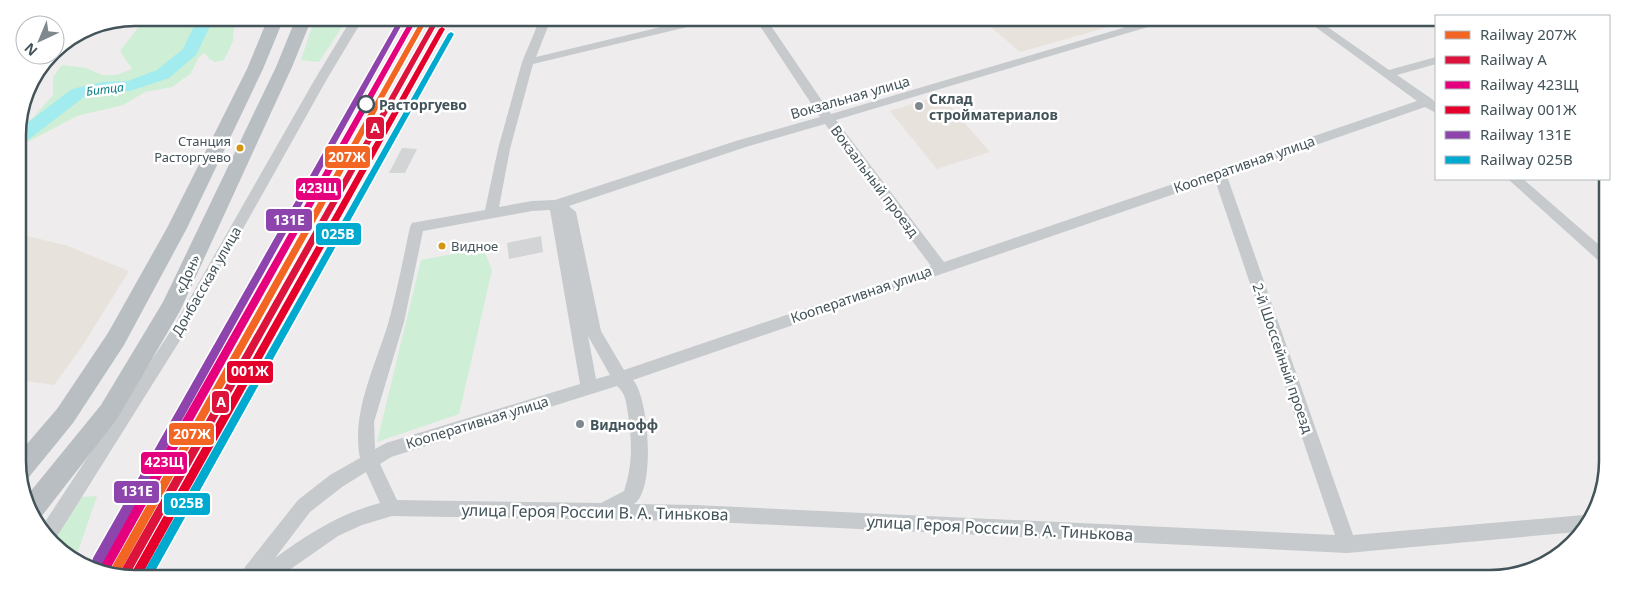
<svg xmlns="http://www.w3.org/2000/svg" width="1625" height="596" viewBox="0 0 1625 596" font-family="'Noto Sans',sans-serif">
<style>
.commercial{fill:#e8e2dc}
.green{fill:#cfeed6}
.lines{fill:none;stroke-linecap:round;stroke-linejoin:round}
.river{fill:#a2ebef;fill-rule:evenodd}
.building{fill:#d3d4d6}
.minor{fill:#c6cacc;fill-rule:evenodd}
.highway{fill:#b8bec2;fill-rule:evenodd}
.rail-1-casing{stroke:#fff;stroke-width:3}
.rail-2-casing{stroke:#fff;stroke-width:3}
.rail-3-casing{stroke:#fff;stroke-width:3}
.rail-4-casing{stroke:#fff;stroke-width:3}
.rail-5-casing{stroke:#fff;stroke-width:3}
.rail-6-casing{stroke:#fff;stroke-width:3}
.rail-1{fill:#f26522;fill-rule:evenodd}
.rail-2{fill:#dc143c;fill-rule:evenodd}
.rail-3{fill:#e5007d;fill-rule:evenodd}
.rail-4{fill:#e4002b;fill-rule:evenodd}
.rail-5{fill:#8e44ad;fill-rule:evenodd}
.rail-6{fill:#00a9ce;fill-rule:evenodd}
.stop-dot{fill:#fff;stroke:#43535a;stroke-width:2.5}
.poi-dot{fill:#7f898d;stroke:#fff;stroke-width:2}
.bus-dot{fill:#d39512;stroke:#fff;stroke-width:2}
.labels{text-anchor:middle;dominant-baseline:central;stroke-width:5;stroke-linejoin:round;paint-order:stroke}
.far-water-label{font-size:12px;font-style:italic;fill:#087f84;stroke:#fff}
.bus-label{font-size:13px;fill:#43535a;stroke:#fff;text-anchor:end}
.street-label{font-size:14px;fill:#43535a;stroke:#fff}
.poi-label{font-size:14px;font-weight:bold;fill:#43535a;stroke:#fff;text-anchor:start}
.stop-label{font-size:14px;font-weight:bold;fill:#43535a;stroke:#fff;text-anchor:start}
.near-street-label{font-size:16px;fill:#43535a;stroke:#fff}
.rim{fill:none;stroke:#43535a;stroke-width:2.5}
.line-badge{stroke:#fff;stroke-width:2}
.badge-label{font-size:14px;text-anchor:middle;font-weight:bold;fill:#fff}
</style>
<rect width="100%" height="100%" fill="#eeeced"/>
<!-- commercial -->
<g class="commercial">
<polygon points="984,21 1126,22 1020,52"/>
<polygon points="940,95 990,152 937,169 890,111"/>
<polygon points="18,234 65,245 129,271 81,348 54,385 19,380"/>
</g>
<!-- green -->
<g class="green">
<polygon points="186,18 238,18 234,24 233,41 224,60 215,62 209,59 205,53 199,57 191,73 172,87 145,92 123,105 77,116 18,147 18,126 33,118 53,95 53,77 62,65 86,68 102,75 117,75 132,69 120,51 141,24"/>
<polygon points="315,18 348,18 319,62 301,60"/>
<polygon points="483,248 492,270 459,414 377,442 421,260"/>
<polygon points="97,496 77,554 75,557 53,543 81,497"/>
</g>
<g class="lines">
<!-- river -->
<polygon class="river" points="198,18 214,18 196,55 169,78 130,91 103,92 84,97 24,143 18,145 18,130 72,89 103,82 128,81 157,70 183,49"/>
</g>
<!-- building -->
<g class="building">
<polygon points="402,148 417,149 405,173 389,173"/>
<polygon points="541,236 543,252 509,259 507,243"/>
</g>
<g class="lines">
<!-- minor -->
<g class="minor">
<polygon points="352,18 363,19 327,79 184,334 53,543 47,539 41,528 174,326 315,79"/>
<path d="M540,19H551L536,57L690,20H710L708,22L533,64L510,149L499,207L532,201L555,200L739,140L820,117L756,20H767L831,114L1143,22H1160L1158,24L836,120L944,262L1417,101L1310,23H1322L1389,70L1436,57V64L1397,75L1432,99L1436,103V113L1425,107L1227,176L1353,535L1584,515L1589,516L1577,532L1347,553L695,521L392,516L362,525L338,536L285,573H243L245,567L298,500L330,475L360,458C351,414 375,366 388,324C397,292 403,259 410,227L412,223L417,222L485,210L498,149L522,62ZM825,124L931,266L624,370L601,331L576,212L569,206L749,146ZM1215,180L1335,535L695,505L634,504C656,491 649,397 633,380ZM550,210L580,384L386,443L375,449L374,422L404,322L423,231L532,211ZM588,336L610,375L596,379ZM617,386C626,394 626,402 628,414C632,443 633,463 624,491L601,503L397,500L380,464L391,457ZM366,472L380,503C341,513 308,534 275,558L310,512L342,487Z"/>
<polygon points="1508,179 1523,179 1605,250 1605,263 1600,262"/>
</g>
<!-- highway -->
<g class="highway">
<polygon points="268,18 284,18 263,69 187,228 124,345 73,423 29,477 20,480 20,452 57,409 108,333 167,228 247,69"/>
<polygon points="296,18 312,18 292,67 180,311 117,419 41,517 37,519 26,497 101,405 163,302 276,67"/>
</g>
<defs>
<polygon id="rail-1" points="422,19 428,19 120,572 109,572"/>
<polygon id="rail-2" points="434,22 437,24 131,572 120,572 431,24"/>
<polygon id="rail-3" points="411,19 417,19 109,571 105,572 101,571 100,567 101,563"/>
<polygon id="rail-4" points="442,27 445,29 143,573 132,572 439,29"/>
<polygon id="rail-5" points="399,19 405,19 101,566 97,567 93,566 92,562 93,558"/>
<polygon id="rail-6" points="451,32 454,34 154,573 143,573 448,34"/>
</defs>
<!-- rail-1 casing -->
<use href="#rail-1" class="rail-1-casing"/>
<!-- rail-2 casing -->
<use href="#rail-2" class="rail-2-casing"/>
<!-- rail-3 casing -->
<use href="#rail-3" class="rail-3-casing"/>
<!-- rail-4 casing -->
<use href="#rail-4" class="rail-4-casing"/>
<!-- rail-5 casing -->
<use href="#rail-5" class="rail-5-casing"/>
<!-- rail-6 casing -->
<use href="#rail-6" class="rail-6-casing"/>
<!-- rail-1 -->
<use href="#rail-1" class="rail-1"/>
<!-- rail-2 -->
<use href="#rail-2" class="rail-2"/>
<!-- rail-3 -->
<use href="#rail-3" class="rail-3"/>
<!-- rail-4 -->
<use href="#rail-4" class="rail-4"/>
<!-- rail-5 -->
<use href="#rail-5" class="rail-5"/>
<!-- rail-6 -->
<use href="#rail-6" class="rail-6"/>
</g>
<!-- markers -->
<circle class="stop-dot" cx="366" cy="104" r="8"/>
<g class="poi-dot">
<circle cx="919" cy="106" r="5"/>
<circle cx="580" cy="424" r="5"/>
</g>
<g class="bus-dot">
<circle cx="240" cy="148" r="4.5"/>
<circle cx="442" cy="246" r="4.5"/>
</g>
<g class="labels">
<!-- far-water labels -->
<g class="far-water-label">
<text transform="translate(105 89) rotate(-7)">Битца</text>
</g>
<!-- bus labels -->
<g class="bus-label">
<text x="231" y="141">Станция<tspan x="231" dy="16">Расторгуево</tspan></text>
<text x="451" y="246" text-anchor="start">Видное</text>
</g>
<!-- street labels -->
<g class="street-label">
<text transform="translate(850 97) rotate(-16)">Вокзальная улица</text>
<text transform="translate(1244 164) rotate(-19)">Кооперативная улица</text>
<text transform="translate(875 181) rotate(53)">Вокзальный проезд</text>
<text transform="translate(187 274) rotate(-65)">«Дон»</text>
<text transform="translate(206 281) rotate(-60)">Донбасская улица</text>
<text transform="translate(861 294) rotate(-19)">Кооперативная улица</text>
<text transform="translate(1283 358) rotate(71)">2-й Шоссейный проезд</text>
<text transform="translate(477 422) rotate(-17)">Кооперативная улица</text>
</g>
<!-- poi labels -->
<g class="poi-label">
<text x="929" y="98">Склад<tspan x="929" dy="16">стройматериалов</tspan></text>
<text x="590" y="424">Виднофф</text>
</g>
<!-- stop labels -->
<g class="stop-label">
<text x="379" y="104">Расторгуево</text>
</g>
<!-- near-street labels -->
<g class="near-street-label">
<text transform="translate(595 512) rotate(1)">улица Героя России В. А. Тинькова</text>
<text transform="translate(1000 528) rotate(3)">улица Героя России В. А. Тинькова</text>
</g>
</g>
<!-- crop -->
<path d="M0 0H1625V596H0ZM135 26H1490A109 109 0 0 1 1599 135V461A109 109 0 0 1 1490 570H135A109 109 0 0 1 26 461V135A109 109 0 0 1 135 26Z" fill="#fff" fill-rule="evenodd"/>
<path class="rim" d="M135 26H1490A109 109 0 0 1 1599 135V461A109 109 0 0 1 1490 570H135A109 109 0 0 1 26 461V135A109 109 0 0 1 135 26Z"/>
<g class="line-badge">
<rect x="365" y="116" width="20" height="24" rx="5" fill="#dc143c"/>
<rect x="324" y="145" width="47" height="24" rx="5" fill="#f26522"/>
<rect x="295" y="177" width="47" height="24" rx="5" fill="#e5007d"/>
<rect x="265" y="208" width="48" height="24" rx="5" fill="#8e44ad"/>
<rect x="315" y="222" width="47" height="24" rx="5" fill="#00a9ce"/>
<rect x="226" y="360" width="48" height="24" rx="5" fill="#e4002b"/>
<rect x="211" y="390" width="19" height="24" rx="5" fill="#dc143c"/>
<rect x="168" y="422" width="47" height="24" rx="5" fill="#f26522"/>
<rect x="140" y="451" width="48" height="24" rx="5" fill="#e5007d"/>
<rect x="113" y="480" width="47" height="24" rx="5" fill="#8e44ad"/>
<rect x="163" y="492" width="48" height="24" rx="5" fill="#00a9ce"/>
</g>
<g class="badge-label">
<text x="375" y="133">A</text>
<text x="347" y="162">207Ж</text>
<text x="318" y="193">423Щ</text>
<text x="289" y="225">131Е</text>
<text x="338" y="239">025В</text>
<text x="250" y="376">001Ж</text>
<text x="221" y="407">A</text>
<text x="192" y="439">207Ж</text>
<text x="164" y="467">423Щ</text>
<text x="137" y="496">131Е</text>
<text x="187" y="508">025В</text>
</g>
<!-- legend -->
<rect x="1435" y="15" width="175" height="165" fill="#ffffff" stroke="#b4babd"/>
<rect x="1445" y="31" width="25" height="8" fill="#f26522" stroke="#b4babd"/>
<text x="1480" y="40" font-size="15" fill="#43535a">Railway 207Ж</text>
<rect x="1445" y="56" width="25" height="8" fill="#dc143c" stroke="#b4babd"/>
<text x="1480" y="65" font-size="15" fill="#43535a">Railway A</text>
<rect x="1445" y="81" width="25" height="8" fill="#e5007d" stroke="#b4babd"/>
<text x="1480" y="90" font-size="15" fill="#43535a">Railway 423Щ</text>
<rect x="1445" y="106" width="25" height="8" fill="#e4002b" stroke="#b4babd"/>
<text x="1480" y="115" font-size="15" fill="#43535a">Railway 001Ж</text>
<rect x="1445" y="131" width="25" height="8" fill="#8e44ad" stroke="#b4babd"/>
<text x="1480" y="140" font-size="15" fill="#43535a">Railway 131Е</text>
<rect x="1445" y="156" width="25" height="8" fill="#00a9ce" stroke="#b4babd"/>
<text x="1480" y="165" font-size="15" fill="#43535a">Railway 025В</text>
<!-- north arrow -->
<g transform="translate(40 40) rotate(224)"><circle r="24" fill="#ffffff" stroke="#b4babd"/>
<path d="M0-4L9 19L0 12L-9 19Z" fill="#7f898d"/>
<text y="-8" font-size="14" font-weight="bold" text-anchor="middle" fill="#43535a">N</text>
</g>
</svg>
